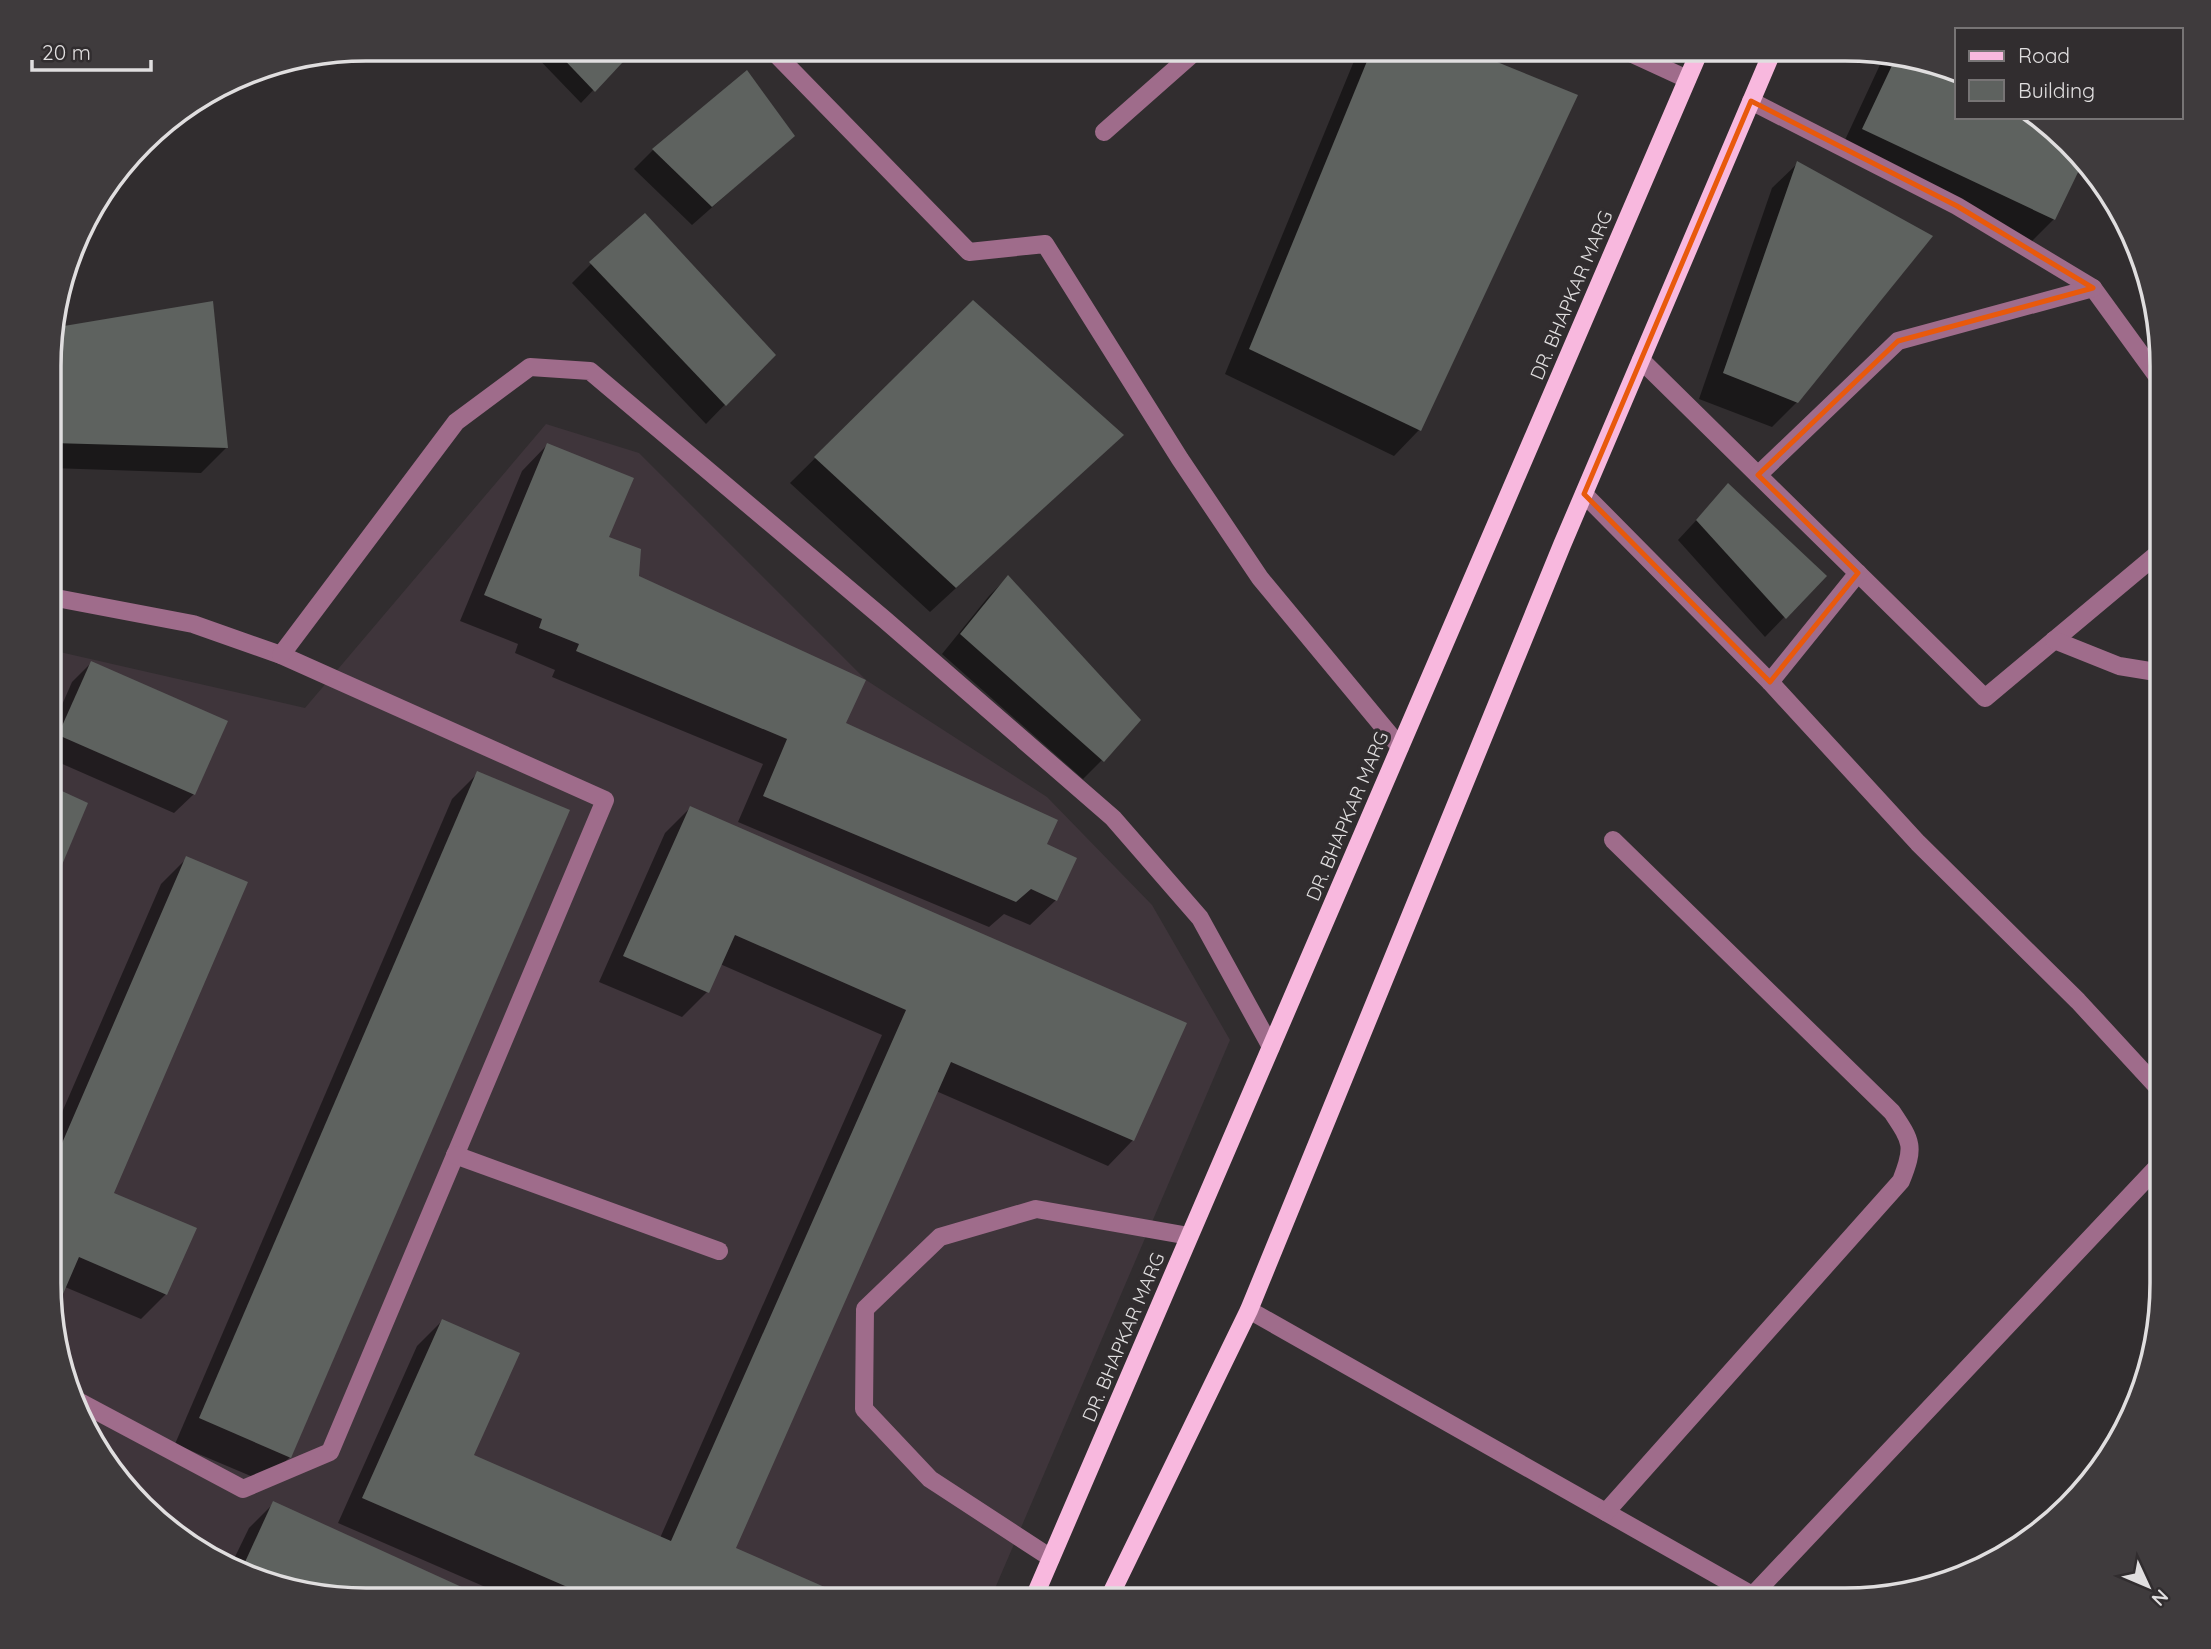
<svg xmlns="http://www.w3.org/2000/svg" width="2211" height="1649" viewBox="0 0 2211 1649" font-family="Quicksand,sans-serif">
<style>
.built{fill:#3f353b}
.shadow{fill:#0007}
.building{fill:#5e625f}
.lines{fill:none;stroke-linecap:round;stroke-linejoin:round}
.minor{stroke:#9f6c8b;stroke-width:18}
.major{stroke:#f8b8de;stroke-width:18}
.marked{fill:none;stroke:#e8590c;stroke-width:5;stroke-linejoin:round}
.labels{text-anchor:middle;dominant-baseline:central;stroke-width:7;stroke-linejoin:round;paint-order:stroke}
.street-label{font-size:19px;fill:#e0dedf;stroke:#312d2f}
.rim{fill:none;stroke:#e0dedf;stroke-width:3.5}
</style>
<rect width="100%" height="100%" fill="#312d2f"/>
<!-- built -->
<polygon class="built" points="546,424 639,453 866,680 1047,797 1152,905 1230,1040 990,1600 346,1599 245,1576 157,1521 82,1423 50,1304 51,650 305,708"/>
<!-- shadow -->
<g class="shadow">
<polygon points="529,49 632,49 581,103"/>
<polygon points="1359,49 1460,49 1576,96 1419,430 1394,456 1225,374"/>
<polygon points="1885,54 1957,71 1957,117 2037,117 2054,128 2080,163 2054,219 2029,244 1838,155"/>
<polygon points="747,73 793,136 692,225 634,169 653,150"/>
<polygon points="1798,163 1797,402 1772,427 1699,399 1772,188"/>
<polygon points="591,264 773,355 706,424 572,283"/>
<polygon points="973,302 1122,435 930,612 790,483"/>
<polygon points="211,303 226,448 201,473 51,468 52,329"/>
<polygon points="547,445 607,538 637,577 844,724 1044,845 1056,900 1030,925 1004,914 989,927 738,822 763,764 552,677 555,670 515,653 518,644 460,621 522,471"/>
<polygon points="1728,486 1824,576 1765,637 1678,540"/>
<polygon points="1008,577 1102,760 1083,779 942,654 989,596"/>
<polygon points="91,663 194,794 174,813 51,759 51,730 72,682"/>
<polygon points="478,773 290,1457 265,1482 175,1444 452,799"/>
<polygon points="51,788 86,804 51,886"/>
<polygon points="690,808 1133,1140 1108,1166 936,1091 734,1549 850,1600 513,1599 338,1523 417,1346 442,1321 472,1456 660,1538 882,1035 720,964 707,992 682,1017 599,982 665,833"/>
<polygon points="186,859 112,1194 166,1294 141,1319 65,1287 62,1293 50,1305 50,1140 161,884"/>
<polygon points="274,1503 484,1599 346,1599 245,1576 230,1567 249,1528"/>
</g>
<!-- building -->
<g class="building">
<polygon points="554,49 635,49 595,92"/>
<polygon points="1372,49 1465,49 1578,95 1421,431 1249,349"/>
<polygon points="1896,57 1957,71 1957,117 2037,117 2054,128 2082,164 2055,220 1862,129"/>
<polygon points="747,70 795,136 712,207 652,149"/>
<polygon points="1797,161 1933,236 1798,403 1723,373"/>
<polygon points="645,213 776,355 726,406 589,262"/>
<polygon points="973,300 1124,435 956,588 814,457"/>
<polygon points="213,301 228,448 52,443 52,328"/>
<polygon points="547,443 634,478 609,537 641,549 639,576 866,680 846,723 1058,820 1047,844 1077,858 1057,901 1031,889 1016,902 763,796 787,739 576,651 579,644 539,628 542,619 484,595"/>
<polygon points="1728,483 1827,576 1786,619 1696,520"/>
<polygon points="1008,575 1141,720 1104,762 960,634"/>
<polygon points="91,661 228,721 195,795 58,735"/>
<polygon points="477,771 570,810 291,1458 199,1418"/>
<polygon points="51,786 88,803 51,891"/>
<polygon points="690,806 1187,1023 1134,1141 951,1062 736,1548 854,1600 595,1599 362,1498 442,1319 520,1353 474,1455 671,1541 906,1010 735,935 709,993 623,956"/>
<polygon points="186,856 248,882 114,1193 197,1228 167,1295 79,1257 63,1294 50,1288 50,1171"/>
<polygon points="273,1501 488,1599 346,1599 245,1576 240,1573"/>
</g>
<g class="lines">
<!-- minor -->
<g class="minor">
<polyline points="771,49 969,252 1045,244 1180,459 1260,578 1400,747"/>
<polyline points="1624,50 1687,79"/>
<polyline points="1751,101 1957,206 2093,288 2162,383"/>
<polyline points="1104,132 1198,49"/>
<polyline points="1641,360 1985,698 2162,550"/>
<polyline points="1758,475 1898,341 2093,288"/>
<polyline points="1584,494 1770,682"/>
<polyline points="1858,573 1770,682 1918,843 2078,1001 2161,1091"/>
<polyline points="51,597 193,624 281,655 605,800 330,1452 243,1489 76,1400"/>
<polyline points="2054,640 2119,666 2162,673"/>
<polyline points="281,655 456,422 530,367 590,371 884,619 1113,818 1200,918 1271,1047"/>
<polyline points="455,1155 719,1251"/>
<polyline points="1249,1310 1761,1600"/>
<path d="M1606,1512L1901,1181C1915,1146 1912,1142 1892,1112L1613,840"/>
<polyline points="1051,1558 930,1479 864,1409 865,1309 940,1237 1036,1209 1189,1236"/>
<polyline points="1754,1594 2161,1163"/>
</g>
<!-- major -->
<g class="major">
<polyline points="1033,1600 1700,50"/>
<polyline points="1108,1600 1249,1310 1562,545 1773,50"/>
</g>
</g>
<!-- marked area -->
<path class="marked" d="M1751,101L1957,206L2093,288L1898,341L1758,475L1858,573L1770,682L1584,494Z"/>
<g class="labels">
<!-- street labels -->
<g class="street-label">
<text transform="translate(1571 295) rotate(-67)">DR. BHAPKAR MARG</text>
<text transform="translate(1347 816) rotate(-67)">DR. BHAPKAR MARG</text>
<text transform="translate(1123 1337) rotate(-67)">DR. BHAPKAR MARG</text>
</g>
</g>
<!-- crop -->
<path d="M0 0H2211V1649H0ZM366 61H1845A305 305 0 0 1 2150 366V1283A305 305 0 0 1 1845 1588H366A305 305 0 0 1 61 1283V366A305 305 0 0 1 366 61Z" fill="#3f3b3d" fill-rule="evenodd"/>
<path class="rim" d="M366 61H1845A305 305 0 0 1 2150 366V1283A305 305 0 0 1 1845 1588H366A305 305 0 0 1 61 1283V366A305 305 0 0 1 366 61Z"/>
<!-- legend -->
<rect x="1955" y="28" width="228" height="91" fill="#312d2f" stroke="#777475" stroke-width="2"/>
<rect x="1969" y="51" width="35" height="10" fill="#f8b8de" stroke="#777475" stroke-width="2"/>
<text x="2018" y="63" font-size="21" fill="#e0dedf">Road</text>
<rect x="1969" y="80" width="35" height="21" fill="#5e625f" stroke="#777475" stroke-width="2"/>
<text x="2018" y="98" font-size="21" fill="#e0dedf">Building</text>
<!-- north arrow -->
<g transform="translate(2148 1586) rotate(134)" stroke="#312d2f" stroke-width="5" paint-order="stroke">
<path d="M0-5L12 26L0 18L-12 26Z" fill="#e0dedf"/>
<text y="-10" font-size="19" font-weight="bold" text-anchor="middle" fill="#e0dedf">N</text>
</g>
<!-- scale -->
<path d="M32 60v10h119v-10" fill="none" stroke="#e0dedf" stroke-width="3.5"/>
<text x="42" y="60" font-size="21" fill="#e0dedf" stroke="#312d2f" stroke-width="5" paint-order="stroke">20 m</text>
</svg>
